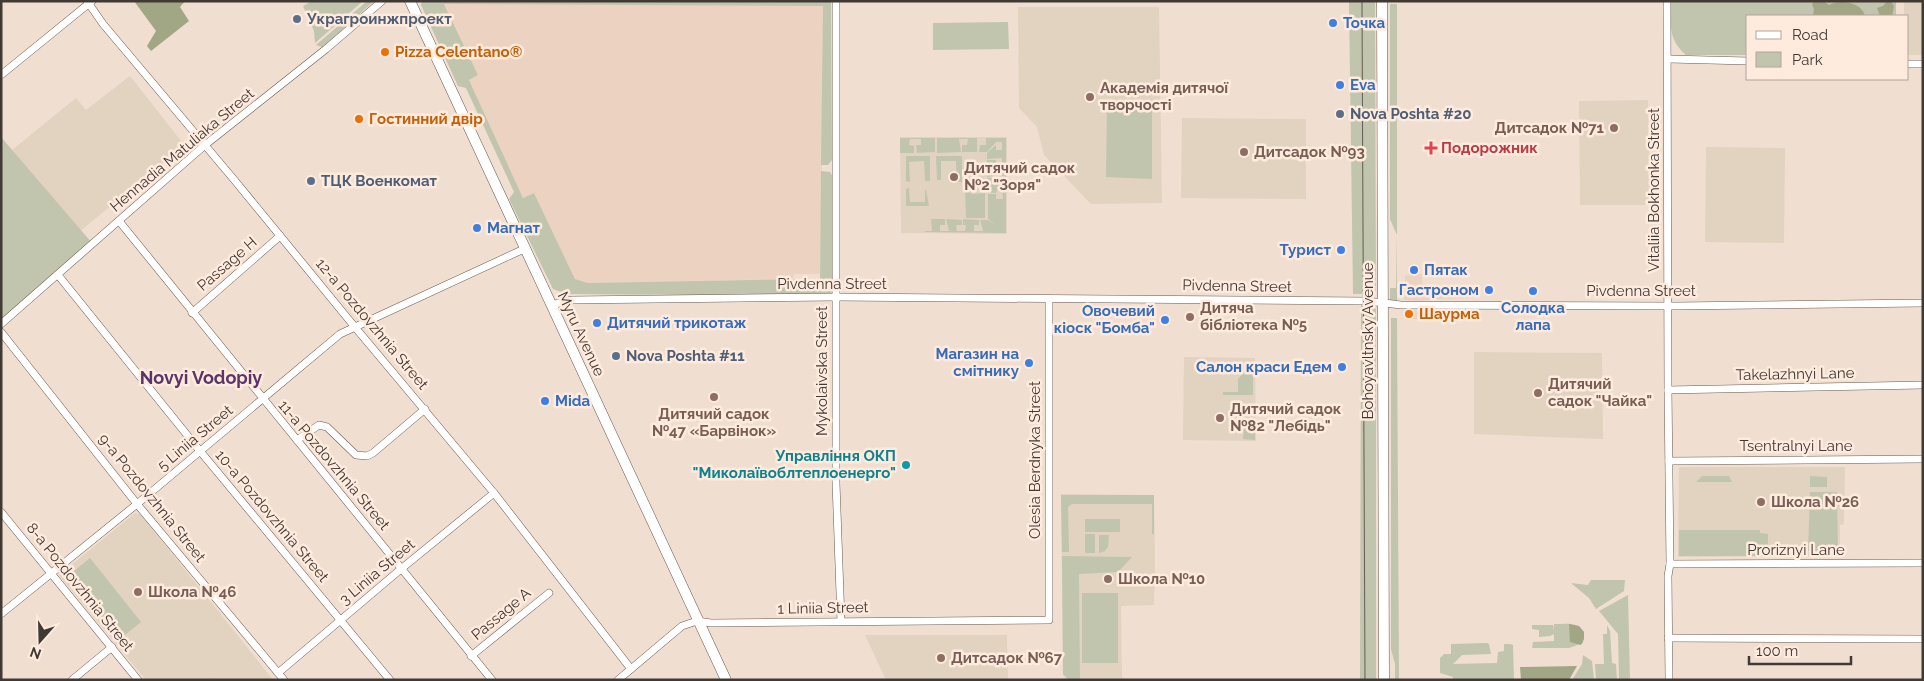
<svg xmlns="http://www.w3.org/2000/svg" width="1924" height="681" viewBox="0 0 1924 681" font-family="Raleway,sans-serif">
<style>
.built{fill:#ecd3c1}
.education{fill:#e1d3c0}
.medical{fill:#e2d2c0}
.green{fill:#c1c5ad}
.forest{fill:#a1a684}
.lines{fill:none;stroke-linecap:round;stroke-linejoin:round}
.street-casing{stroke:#69594e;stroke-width:8}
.secondary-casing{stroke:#69594e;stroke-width:11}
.street{stroke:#fff;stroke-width:7}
.secondary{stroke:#fff;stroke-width:10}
.tram{stroke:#655b55;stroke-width:1}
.service-dot{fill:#5c6f8a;stroke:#feebde;stroke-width:2}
.shop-dot{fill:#3f7fe0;stroke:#feebde;stroke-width:2}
.food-dot{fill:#e8710a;stroke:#feebde;stroke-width:2}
.education-dot{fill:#8d6e63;stroke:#feebde;stroke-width:2}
.health-dot{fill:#e0444e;stroke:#feebde;stroke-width:2}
.culture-dot{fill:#0f9aa8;stroke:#feebde;stroke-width:2}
.labels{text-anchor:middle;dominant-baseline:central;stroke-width:5;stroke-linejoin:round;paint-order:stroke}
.service-label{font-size:15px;font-weight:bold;fill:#4e5e75;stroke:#feebde;text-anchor:start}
.shop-label{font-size:15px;font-weight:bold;fill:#366cbe;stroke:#feebde;text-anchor:start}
.food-label{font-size:15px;font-weight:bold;fill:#c56008;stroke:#feebde;text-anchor:start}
.education-label{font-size:15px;font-weight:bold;fill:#785e54;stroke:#feebde;text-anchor:start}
.health-label{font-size:15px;font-weight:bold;fill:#be3a42;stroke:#feebde;text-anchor:start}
.street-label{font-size:15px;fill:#403934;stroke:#feebde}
.culture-label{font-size:15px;font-weight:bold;fill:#0d838f;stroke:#feebde;text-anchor:end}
.quarter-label{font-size:18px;font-weight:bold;fill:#5d3369;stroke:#feebde}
</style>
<rect width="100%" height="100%" fill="#f0ded1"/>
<!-- built -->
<g class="built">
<polygon points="444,3 824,6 820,274 794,274 793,279 588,283 575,279 534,193 523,198 469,80 478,75"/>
<polygon points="1412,274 1422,274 1422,284 1426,284 1426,290 1473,291 1472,298 1426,300 1425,301 1404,300 1405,276"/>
<polygon points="1437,310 1437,319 1417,317 1417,319 1409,319 1409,317 1406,317 1407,311"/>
</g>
<!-- education -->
<g class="education">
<polygon points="1904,1 1923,1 1923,55 1908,55 1908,16 1904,16"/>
<polygon points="1018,7 1159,7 1162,203 1091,204 1044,155 1037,127 1019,108"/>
<polygon points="130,76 185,146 80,231 12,150 76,98 86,110"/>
<polygon points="1648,100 1650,205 1580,205 1579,101"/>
<polygon points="1182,118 1306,119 1306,199 1181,198"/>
<polygon points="900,137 1007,137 1007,234 901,233"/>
<polygon points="1706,147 1785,148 1784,243 1705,242"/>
<polygon points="1474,352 1602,353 1603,439 1474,434"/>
<polygon points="1184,357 1255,358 1256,441 1183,440"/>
<polygon points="1679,467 1845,467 1844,524 1840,525 1840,554 1838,556 1678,557"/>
<polygon points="1061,494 1154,495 1155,560 1154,605 1121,606 1122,679 1068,680 1063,675"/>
<polygon points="135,513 140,514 243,642 204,680 146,680 59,575"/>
<polygon points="865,635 1007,635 1008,680 886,680"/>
</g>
<!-- medical -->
<polygon class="medical" points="243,642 273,680 204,680"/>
<!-- green -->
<g class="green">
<polygon points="312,1 363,1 315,43 314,31 303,6"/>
<polygon points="367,1 374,1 324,46 322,47 316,45"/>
<polygon points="422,1 831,1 832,160 828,165 821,165 823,6 444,4 478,75 469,80 523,198 534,193 575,279 588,283 809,279 809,283 820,283 821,171 830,172 833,177 832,294 830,296 567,294 553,289 509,199 514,192 466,88 458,86 421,5"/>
<polygon points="1349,1 1375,1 1376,290 1372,294 1353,294"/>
<path d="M1671,1H1896V16H1748V55H1686C1667,39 1671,24 1671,1Z"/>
<polygon points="1390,4 1397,4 1397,303 1390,301 1390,288 1396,288 1397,235 1390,219"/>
<polygon points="1008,22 1009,49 933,50 933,23"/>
<polygon points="1107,103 1152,105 1152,179 1106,177"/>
<polygon points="1,137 92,243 1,319"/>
<polygon points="900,138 935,138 935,152 917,153 916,145 921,145 921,139 910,139 909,145 914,146 914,153 900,153"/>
<polygon points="937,138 1006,138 1006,233 925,232 925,231 932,231 931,219 945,219 945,225 940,225 940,231 949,231 946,219 962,220 962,225 956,225 957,231 965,231 966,225 963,225 963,219 979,220 979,225 974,225 974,231 983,231 980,220 988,220 997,226 988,219 988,194 996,194 996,199 1003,199 1002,190 997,190 996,193 987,192 987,178 996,178 996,183 1003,183 1002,174 987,177 987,160 996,160 996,167 1002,167 1002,158 987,159 987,153 996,145 996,150 1002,150 1002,142 996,142 987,152 979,152 980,145 986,145 986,138 977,138 977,152 962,152 962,145 967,145 968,139 959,139 961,152 937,153"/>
<polygon points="906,156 930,156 930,181 925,181 924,161 909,162 910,182 906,181"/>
<polygon points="936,156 962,156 962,182 957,182 956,161 941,161 941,180 937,180"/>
<polygon points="909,188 910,202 925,202 925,190 926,190 929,206 906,206 906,189"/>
<polygon points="965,190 972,194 985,193 985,218 966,218"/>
<polygon points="1361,304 1371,305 1376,309 1376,680 1360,680"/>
<polygon points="1391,318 1397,318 1397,322 1399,680 1395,680 1395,664 1391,649"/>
<polygon points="1246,370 1253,370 1253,395 1223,395 1223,392 1238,392 1238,379"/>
<polygon points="1255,419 1255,440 1243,439 1244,428 1240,428 1241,423 1246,420"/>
<polygon points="1702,476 1729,476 1732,482 1696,482"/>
<polygon points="1810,476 1827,477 1827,487 1810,487"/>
<polygon points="1810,492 1837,492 1838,551 1808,551"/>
<polygon points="1061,495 1154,495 1154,534 1152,534 1152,504 1072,504 1068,507 1069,552 1062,552"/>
<rect x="1085" y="519" width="35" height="13"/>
<polygon points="1679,530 1760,530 1760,533 1768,534 1768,556 1679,556"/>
<rect x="1085" y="534" width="10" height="19"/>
<polygon points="1099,535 1109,535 1108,547 1105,551 1099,553"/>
<polygon points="1062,556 1132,557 1118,572 1079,574 1080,680 1069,680 1063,674"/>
<polygon points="90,558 141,622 120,639 68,576"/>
<polygon points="1591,580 1625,580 1624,591 1596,609 1589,598 1571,583 1588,585"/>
<rect x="1082" y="593" width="36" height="70"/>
<polygon points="1628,595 1630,680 1619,680 1618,634 1599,611"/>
<path d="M1554,624C1565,624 1577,621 1584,632L1583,643L1569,648H1532L1533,642L1554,641V634L1550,636L1539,637V630L1532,629V625H1553V631Z"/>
<polygon points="1607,625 1610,631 1612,663 1616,664 1617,680 1596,680 1595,664 1604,664 1603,634 1607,634"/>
<polygon points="1487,643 1489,644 1491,654 1462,655 1453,664 1497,663 1498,652 1504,651 1504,644 1510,644 1513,645 1514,680 1453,680 1453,677 1440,673 1440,658 1444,654 1451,654 1451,644"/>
<polygon points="1583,655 1592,661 1594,680 1572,680 1582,664"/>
</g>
<!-- forest -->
<g class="forest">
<polygon points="134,1 185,1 180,7 189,21 151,51 147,46 156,31"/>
<path d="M1815,1H1823L1829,5C1840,0 1861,1 1865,16H1813L1814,9L1812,4Z"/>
<polygon points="1887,1 1891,2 1894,6 1892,16 1880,16 1877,8 1883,6"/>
<polygon points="1569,624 1579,626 1584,632 1584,639 1581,645 1570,642"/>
<polygon points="1577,666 1569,680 1521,680 1520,667"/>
</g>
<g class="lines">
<defs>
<g id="street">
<polyline points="87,1 103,24 236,182 354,326 494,493 631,669"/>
<polyline points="836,1 836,483 841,621"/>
<polyline points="1667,1 1668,390 1670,564 1668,576 1669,680"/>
<polyline points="1669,59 1748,61"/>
<polyline points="1908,64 1923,64"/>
<polyline points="1,75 92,1"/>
<polyline points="119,221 492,680"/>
<polyline points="58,275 200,451 390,680"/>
<polyline points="551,305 572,300 835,297 1367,301 1401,305 1675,306 1923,303"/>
<polyline points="192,313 280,236"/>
<polyline points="1,324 205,145 326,49 382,1"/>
<polyline points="1,332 137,504 284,680"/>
<polyline points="1668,390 1923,385"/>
<polyline points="297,440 319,425 327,427 356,455 367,456 373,453 425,409"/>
<polyline points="1669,461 1923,459"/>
<polyline points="1,512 138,680"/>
<polyline points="1670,564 1923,563"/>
<polyline points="1,614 137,504 340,334 524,249"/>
<polyline points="1668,638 1923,639"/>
<polyline points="471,656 549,593"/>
<polyline points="278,673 401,569 494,493"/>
<polyline points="72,680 112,647"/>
<polyline points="618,680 682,626 697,621 711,623 1049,620 1049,299"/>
</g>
<g id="secondary">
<polyline points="410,1 726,680"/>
<polyline points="1382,1 1384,680"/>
</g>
</defs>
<!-- street casing -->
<use href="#street" class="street-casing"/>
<!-- secondary casing -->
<use href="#secondary" class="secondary-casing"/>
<!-- street -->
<use href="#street" class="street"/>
<!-- secondary -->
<use href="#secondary" class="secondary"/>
<!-- tram -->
<polyline class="tram" points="1362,1 1365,680"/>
</g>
<!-- markers -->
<g class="service-dot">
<circle cx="297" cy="19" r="5"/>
<circle cx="1340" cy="114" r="5"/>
<circle cx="311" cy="181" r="5"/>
<circle cx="616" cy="356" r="5"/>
</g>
<g class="shop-dot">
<circle cx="1333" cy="23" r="5"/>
<circle cx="1340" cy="85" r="5"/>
<circle cx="477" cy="228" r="5"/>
<circle cx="1341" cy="250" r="5"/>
<circle cx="1414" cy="270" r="5"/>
<circle cx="1489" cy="290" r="5"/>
<circle cx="1533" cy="291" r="5"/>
<circle cx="1165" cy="320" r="5"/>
<circle cx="597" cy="323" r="5"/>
<circle cx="1029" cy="363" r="5"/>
<circle cx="1342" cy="367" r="5"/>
<circle cx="545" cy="401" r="5"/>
</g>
<g class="food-dot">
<circle cx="385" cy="52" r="5"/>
<circle cx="359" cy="119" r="5"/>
<circle cx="1409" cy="314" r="5"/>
</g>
<g class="education-dot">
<circle cx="1090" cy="97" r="5"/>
<circle cx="1614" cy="128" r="5"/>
<circle cx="1244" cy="152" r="5"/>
<circle cx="954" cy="177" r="5"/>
<circle cx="1190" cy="317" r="5"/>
<circle cx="1538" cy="393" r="5"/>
<circle cx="714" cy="397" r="5"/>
<circle cx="1220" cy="418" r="5"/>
<circle cx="1761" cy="502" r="5"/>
<circle cx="1108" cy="579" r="5"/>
<circle cx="138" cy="592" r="5"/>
<circle cx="941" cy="658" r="5"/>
</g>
<path class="health-dot" d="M1428.5 140.5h5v5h5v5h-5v5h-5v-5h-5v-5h5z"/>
<circle class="culture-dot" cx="906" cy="465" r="5"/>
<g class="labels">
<!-- service labels -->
<g class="service-label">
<text x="307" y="19">Украгроинжпроект</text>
<text x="1350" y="114">Nova Poshta #20</text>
<text x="321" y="181">ТЦК Военкомат</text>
<text x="626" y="356">Nova Poshta #11</text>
</g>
<!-- shop labels -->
<g class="shop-label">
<text x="1343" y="23">Точка</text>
<text x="1350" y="85">Eva</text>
<text x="487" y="228">Магнат</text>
<text x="1331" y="250" text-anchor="end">Турист</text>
<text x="1424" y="270">Пятак</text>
<text x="1479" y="290" text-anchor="end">Гастроном</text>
<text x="1533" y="308" text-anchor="middle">Солодка<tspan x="1533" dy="17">лапа</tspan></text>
<text x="1155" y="311" text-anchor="end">Овочевий<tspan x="1155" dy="17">кіоск "Бомба"</tspan></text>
<text x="607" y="323">Дитячий трикотаж</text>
<text x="1019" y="354" text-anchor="end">Магазин на<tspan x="1019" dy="17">смітнику</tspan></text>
<text x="1332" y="367" text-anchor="end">Салон краси Едем</text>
<text x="555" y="401">Mida</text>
</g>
<!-- food labels -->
<g class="food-label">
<text x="395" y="52">Pizza Celentano®</text>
<text x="369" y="119">Гостинний двір</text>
<text x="1419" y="314">Шаурма</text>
</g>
<!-- education labels -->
<g class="education-label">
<text x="1100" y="88">Академія дитячої<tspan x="1100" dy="17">творчості</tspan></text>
<text x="1604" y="128" text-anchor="end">Дитсадок №71</text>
<text x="1254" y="152">Дитсадок №93</text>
<text x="964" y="168">Дитячий садок<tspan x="964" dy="17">№2 "Зоря"</tspan></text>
<text x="1200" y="308">Дитяча<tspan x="1200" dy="17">бібліотека №5</tspan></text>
<text x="1548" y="384">Дитячий<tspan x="1548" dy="17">садок "Чайка"</tspan></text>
<text x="1230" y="409">Дитячий садок<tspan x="1230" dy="17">№82 "Лебідь"</tspan></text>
<text x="714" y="414" text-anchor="middle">Дитячий садок<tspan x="714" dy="17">№47 «Барвінок»</tspan></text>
<text x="1771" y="502">Школа №26</text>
<text x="1118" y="579">Школа №10</text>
<text x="148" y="592">Школа №46</text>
<text x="951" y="658">Дитсадок №67</text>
</g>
<!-- health labels -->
<g class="health-label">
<text x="1441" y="148">Подорожник</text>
</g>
<!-- street labels -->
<g class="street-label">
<text transform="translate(182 150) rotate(-40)">Hennadia Matuliaka Street</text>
<text transform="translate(1654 190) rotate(-90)">Vitaliia Bokhonka Street</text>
<text transform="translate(227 264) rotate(-41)">Passage H</text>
<text x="832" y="284">Pivdenna Street</text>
<text transform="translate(1237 286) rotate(1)">Pivdenna Street</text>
<text x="1641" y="291">Pivdenna Street</text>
<text transform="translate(372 324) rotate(50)">12-a Pozdovzhnia Street</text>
<text transform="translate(581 334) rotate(65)">Myru Avenue</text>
<text transform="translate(1368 341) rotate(-90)">Bohoyavltnsky Avenue</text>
<text transform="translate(822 371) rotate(-90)">Mykolaivska Street</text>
<text transform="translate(1795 374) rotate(-1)">Takelazhnyi Lane</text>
<text transform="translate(195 438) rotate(-40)">5 Liniia Street</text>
<text x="1796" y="446">Tsentralnyi Lane</text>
<text transform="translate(1035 460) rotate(-90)">Olesia Berdnyka Street</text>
<text transform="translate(334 465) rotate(50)">11-a Pozdovzhnia Street</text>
<text transform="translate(152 498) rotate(51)">9-a Pozdovzhnia Street</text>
<text transform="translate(272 516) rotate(50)">10-a Pozdovzhnia Street</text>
<text x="1796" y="550">Proriznyi Lane</text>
<text transform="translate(377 572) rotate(-40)">3 Liniia Street</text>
<text transform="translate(80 587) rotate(51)">8-a Pozdovzhnia Street</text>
<text transform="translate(823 608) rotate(-1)">1 Liniia Street</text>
<text transform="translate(501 614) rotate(-40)">Passage A</text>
</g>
<!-- culture labels -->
<g class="culture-label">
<text x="896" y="456">Управління ОКП<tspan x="896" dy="17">"Миколаївоблтеплоенерго"</tspan></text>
</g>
<!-- quarter labels -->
<g class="quarter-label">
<text x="201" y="377">Novyi Vodopiy</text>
</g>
</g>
<!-- border -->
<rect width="1924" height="681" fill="none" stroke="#403934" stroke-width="5"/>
<!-- legend -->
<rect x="1746" y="15" width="162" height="65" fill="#feebde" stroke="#b2a49a"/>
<rect x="1756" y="31" width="25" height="8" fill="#ffffff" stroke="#b2a49a"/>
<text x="1792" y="40" font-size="15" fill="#403934">Road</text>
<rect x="1756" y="52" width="25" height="15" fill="#c1c5ad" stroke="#b2a49a"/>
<text x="1792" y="65" font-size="15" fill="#403934">Park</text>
<!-- north arrow -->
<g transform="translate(40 641) rotate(200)" stroke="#feebde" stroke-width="4" paint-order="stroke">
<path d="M0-4L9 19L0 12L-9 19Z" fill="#403934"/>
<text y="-8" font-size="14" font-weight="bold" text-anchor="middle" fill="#403934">N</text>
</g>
<!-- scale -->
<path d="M1749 656v8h102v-8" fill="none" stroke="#403934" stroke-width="2.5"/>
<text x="1756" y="656" font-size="15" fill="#403934" stroke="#feebde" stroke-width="4" paint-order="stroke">100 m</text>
</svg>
